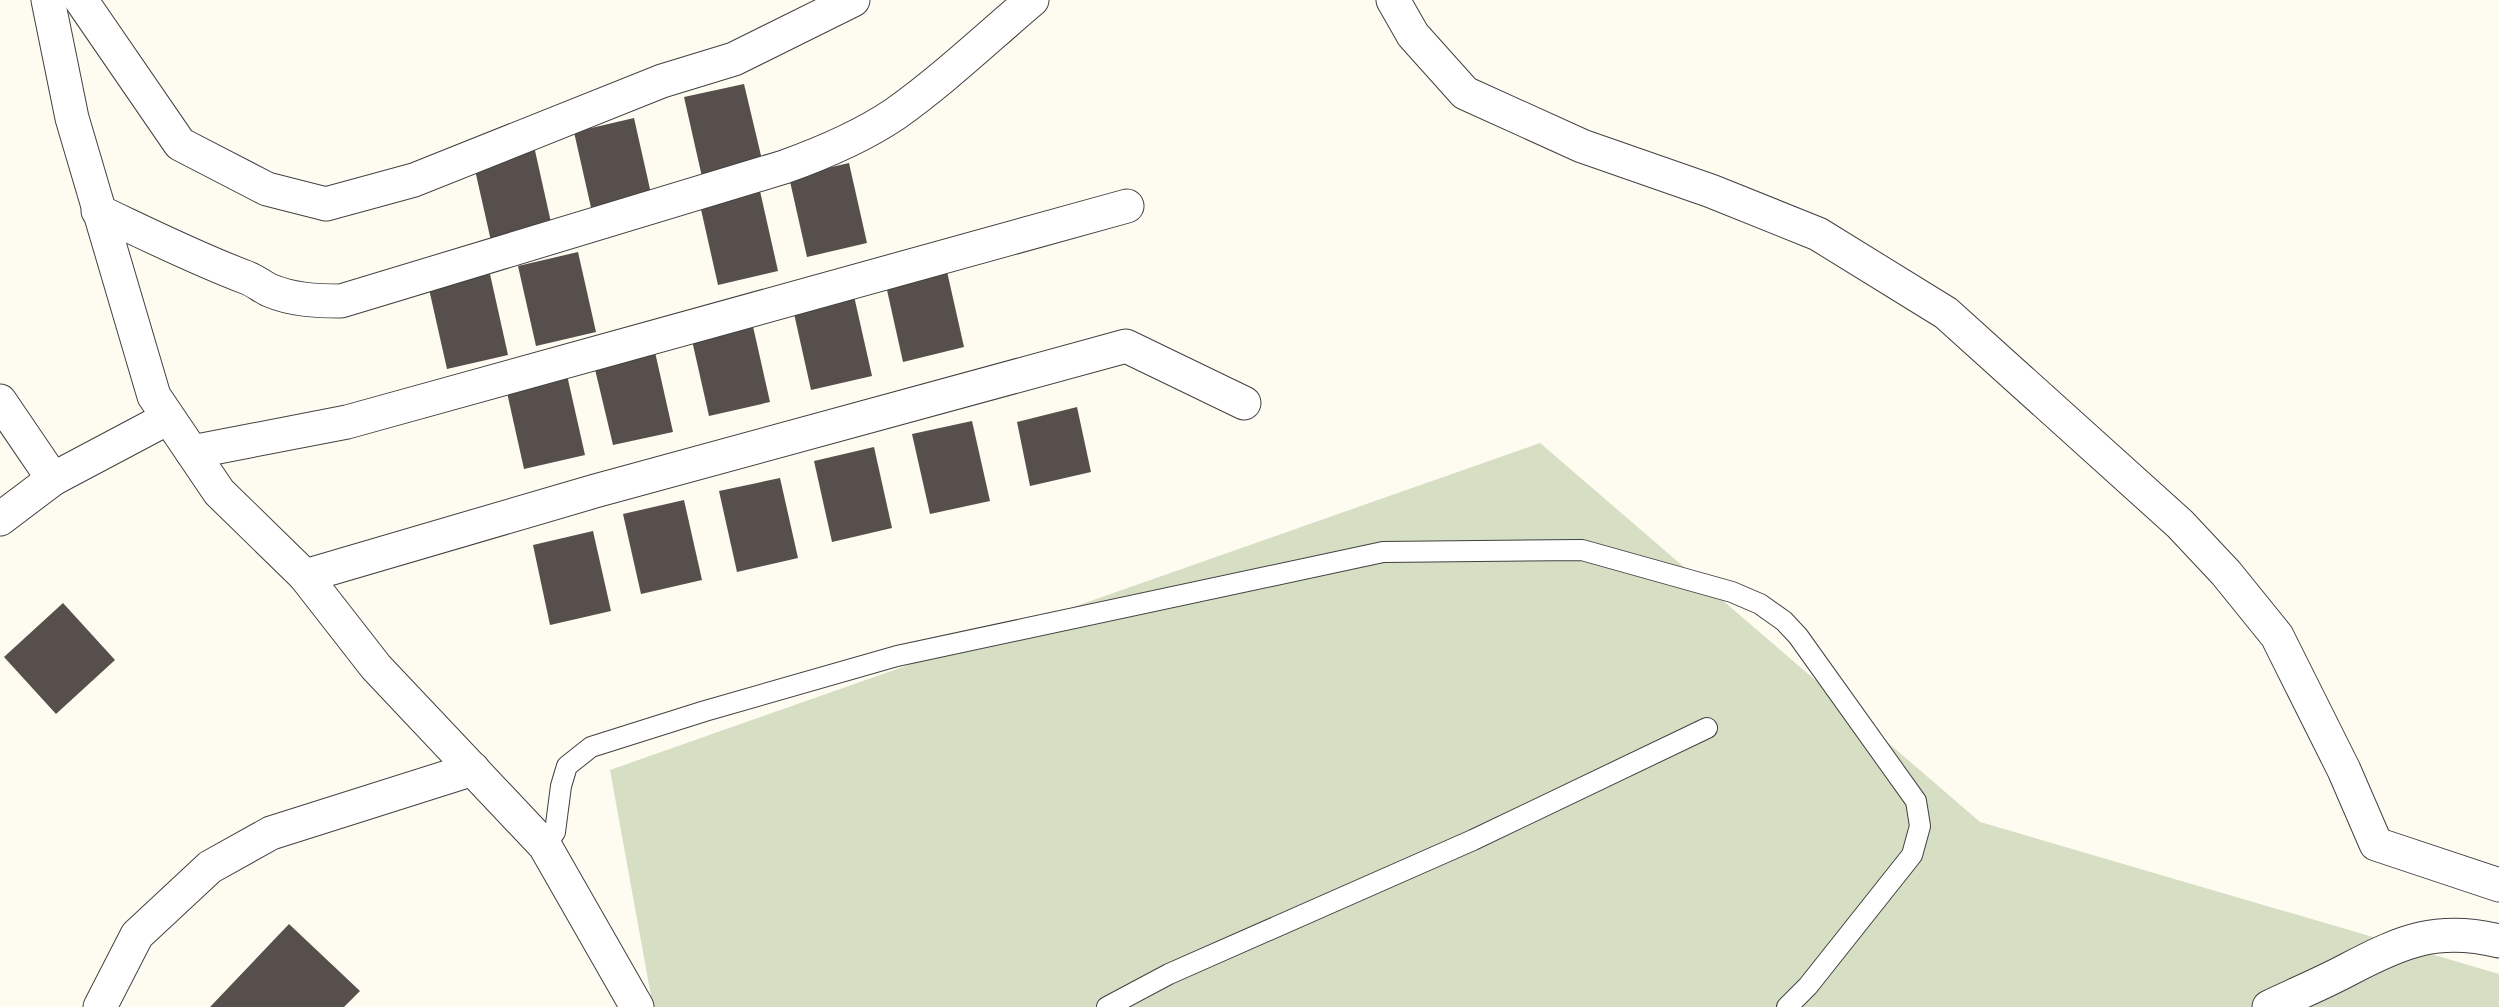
<svg xmlns="http://www.w3.org/2000/svg" width="2499" height="1007" viewBox="0 0 2499 1007" font-family="'IBM Plex Serif',serif">
<style>
.cemetery{fill:#d6dec3}
.building{fill:#564f4b}
.lines{fill:none;stroke-linecap:round;stroke-linejoin:round}
.lane-casing{stroke:#414141;stroke-width:22}
.street-casing{stroke:#414141;stroke-width:35}
.lane{stroke:#fff;stroke-width:20}
.street{stroke:#fff;stroke-width:33}
</style>
<rect width="100%" height="100%" fill="#fefbf1"/>
<!-- cemetery -->
<polygon class="cemetery" points="1540,443 1980,822 2499,974 2499,1007 653,1007 610,770"/>
<!-- building -->
<g class="building">
<polygon points="744,84 763,164 702,177 684,97"/>
<polygon points="634,118 652,198 592,212 574,132"/>
<polygon points="534,146 552,227 491,241 473,161"/>
<polygon points="849,163 867,243 807,257 789,177"/>
<polygon points="760,191 778,271 718,285 700,205"/>
<polygon points="578,252 596,332 536,346 518,266"/>
<polygon points="946,267 964,347 903,362 885,281"/>
<polygon points="490,274 508,355 447,369 429,289"/>
<polygon points="854,296 872,376 811,390 793,309"/>
<polygon points="752,322 770,402 709,416 691,336"/>
<polygon points="655,352 673,432 613,445 594,365"/>
<polygon points="567,375 585,455 524,469 506,388"/>
<polygon points="1077,407 1091,472 1030,486 1017,422"/>
<polygon points="972,421 990,501 930,514 912,434"/>
<polygon points="874,447 892,528 832,542 814,461"/>
<polygon points="780,478 798,558 737,572 719,491"/>
<polygon points="684,500 702,580 641,594 623,514"/>
<polygon points="593,531 611,611 550,625 533,545"/>
<polygon points="63,603 115,660 56,714 4,657"/>
<polygon points="289,924 360,991 344,1007 210,1007"/>
</g>
<g class="lines">
<defs>
<g id="lane">
<polyline points="545,846 555,832 561,786 567,766 591,747 705,711 897,656 1383,552 1582,550 1732,592 1760,604 1784,621 1798,636 1916,801 1920,826 1912,855 1808,986 1787,1007"/>
<polyline points="1107,1007 1169,974 1473,840 1707,728"/>
</g>
<g id="street">
<polyline points="48,0 72,118 154,396 219,492 305,576 376,667 545,846 637,1007"/>
<polyline points="81,0 180,144 267,189 326,204 414,180 662,81 734,59 853,0"/>
<polyline points="1393,0 1413,35 1465,93 1582,146 1711,191 1818,234 1946,313 2180,524 2226,573 2277,636 2344,770 2376,844 2499,885"/>
<path d="M98,211C147,234 195,258 245,277C254,280 261,286 269,290C292,300 317,301 341,301L784,167C823,153 861,137 895,114C943,80 987,38 1032,0"/>
<polyline points="0,401 53,479"/>
<polyline points="192,452 347,422 1127,206"/>
<polyline points="0,519 53,479 168,418"/>
<polyline points="305,576 595,491 1126,346 1244,403"/>
<polyline points="100,1007 137,935 210,867 271,833 473,769"/>
<path d="M2269,1007C2296,994 2323,983 2349,969C2402,941 2438,926 2499,941"/>
</g>
</defs>
<!-- lane casing -->
<use href="#lane" class="lane-casing"/>
<!-- street casing -->
<use href="#street" class="street-casing"/>
<!-- lane -->
<use href="#lane" class="lane"/>
<!-- street -->
<use href="#street" class="street"/>
</g>
</svg>
